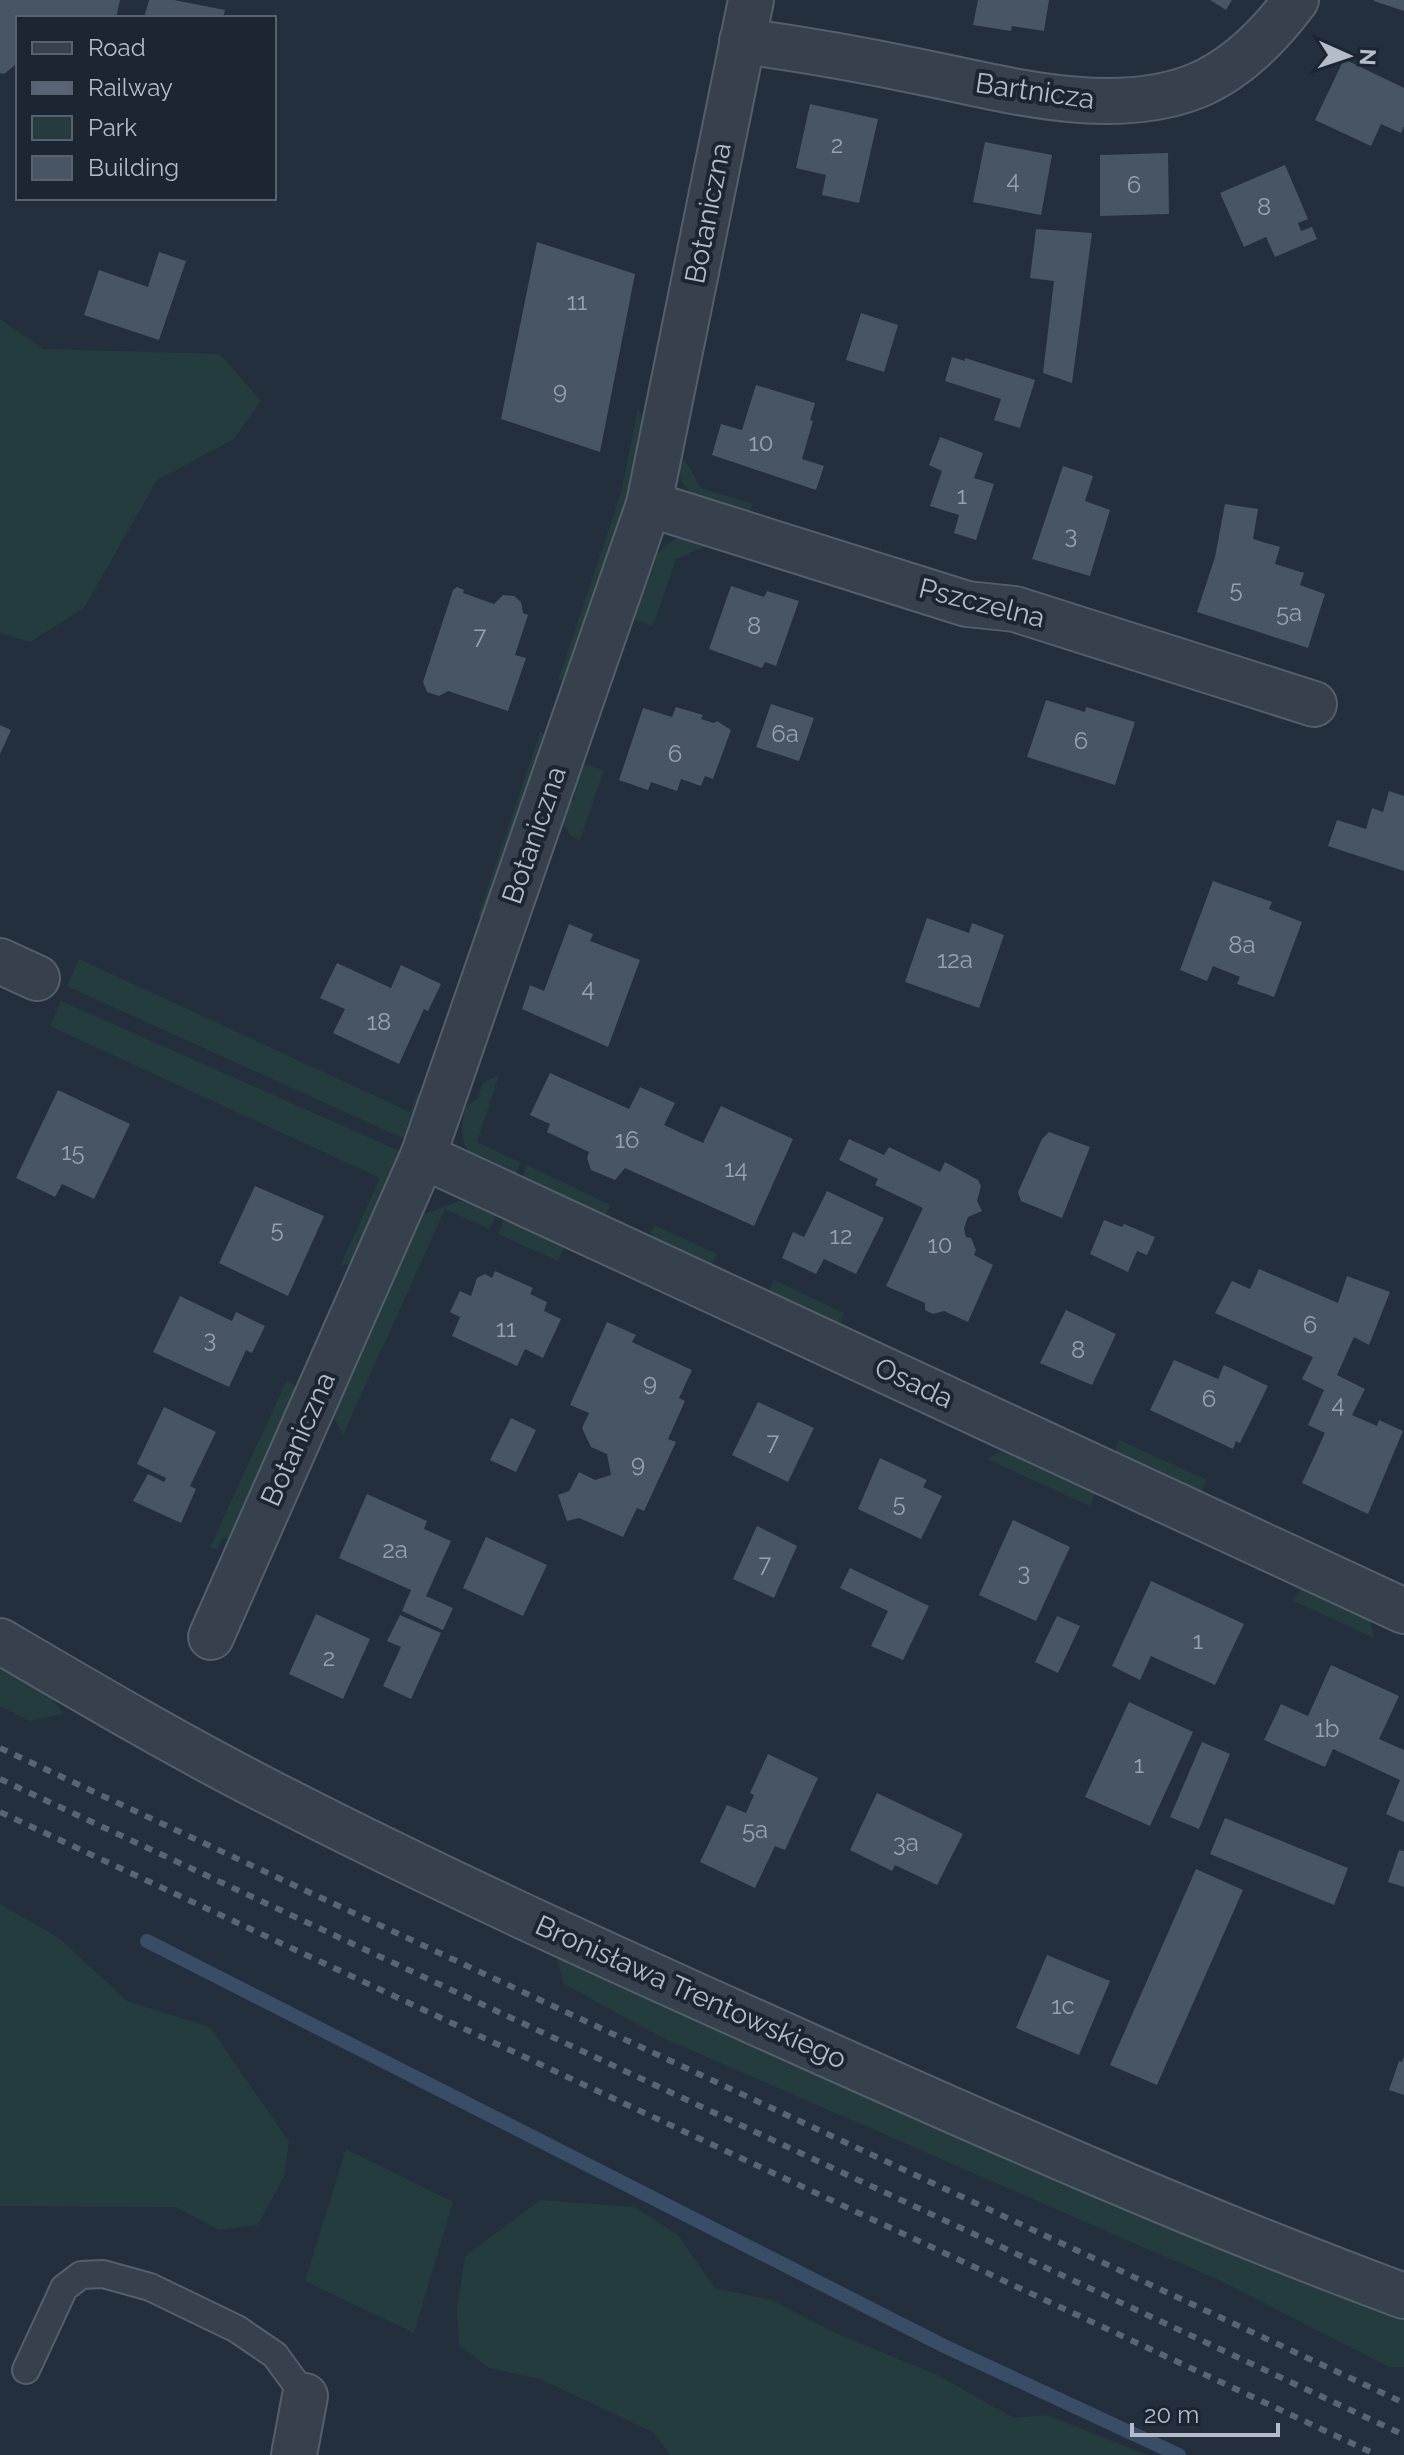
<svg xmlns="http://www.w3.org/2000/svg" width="1404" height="2455" viewBox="0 0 1404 2455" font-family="Raleway,sans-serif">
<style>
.green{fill:#253c3e}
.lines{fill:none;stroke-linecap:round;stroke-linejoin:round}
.stream{stroke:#394e66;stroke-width:14}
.building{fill:#485563}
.lane-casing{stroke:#555f6b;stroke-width:30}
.street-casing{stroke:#555f6b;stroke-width:48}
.lane{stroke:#37414d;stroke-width:26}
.street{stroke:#37414d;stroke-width:44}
.rail{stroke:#596574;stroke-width:6;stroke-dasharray:8 8;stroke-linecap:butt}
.labels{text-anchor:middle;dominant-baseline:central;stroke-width:8;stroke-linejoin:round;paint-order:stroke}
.number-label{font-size:24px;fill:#98a2af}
.street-label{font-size:28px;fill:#b3bcc8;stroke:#1c2632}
</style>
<rect width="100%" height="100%" fill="#232f3d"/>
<!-- green -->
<g class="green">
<polygon points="0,319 43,349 220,354 261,401 234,439 157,480 84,608 30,642 0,633"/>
<polygon points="638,409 644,420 625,512 573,675 558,681 621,493"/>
<path d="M685,460L701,488L753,504L749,513C718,504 677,503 679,462Z"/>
<path d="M682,536L740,546L736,556L707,546L676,559L653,626L633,619C643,587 647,549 682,536Z"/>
<polygon points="540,733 551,736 490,920 478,916"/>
<polygon points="583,764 604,770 580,840 572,837 563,824 569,804 575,799 575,785"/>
<polygon points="79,959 410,1112 417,1093 428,1098 409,1141 67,986"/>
<polygon points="61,1001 404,1153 353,1263 340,1266 380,1178 50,1026"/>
<path d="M499,1075L477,1142L521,1163L513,1178C476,1159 452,1154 466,1106L477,1099L483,1083Z"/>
<polygon points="527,1165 610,1205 604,1220 521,1182"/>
<polygon points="459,1201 473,1203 497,1213 489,1229 445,1209 343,1435 328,1406 413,1228 424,1214"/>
<polygon points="505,1217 566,1244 558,1261 498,1234"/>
<polygon points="654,1225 717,1254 710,1268 653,1242 651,1233"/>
<polygon points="774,1280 844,1313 841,1322 834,1325 767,1295"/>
<polygon points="287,1380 298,1388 232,1541 222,1538 218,1550 210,1547"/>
<polygon points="1119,1440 1207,1480 1200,1495 1119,1458 1116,1448"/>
<polygon points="1007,1448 1097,1489 1090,1506 987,1459"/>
<polygon points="1309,1587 1369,1614 1374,1638 1294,1601 1299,1591"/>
<polygon points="0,1667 46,1691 64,1714 30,1721 0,1706"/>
<polygon points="0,1904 59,1938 127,2001 210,2027 289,2142 284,2176 258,2225 219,2230 176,2207 0,2206"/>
<polygon points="556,1955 1212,2242 1404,2318 1404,2367 1389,2367 1221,2281 661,2037 564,1984"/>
<polygon points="346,2149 453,2202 414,2333 305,2281"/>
<polygon points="540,2200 634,2207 678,2235 715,2288 771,2300 840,2335 937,2375 1014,2418 1047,2415 1147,2455 670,2455 653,2432 540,2379 489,2368 459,2345 457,2308 465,2256"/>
</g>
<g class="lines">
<!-- stream -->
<polyline class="stream" points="147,1941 944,2346 1179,2455"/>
</g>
<!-- building -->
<g class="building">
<polygon points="0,0 120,0 116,18 18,18 18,65 15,65 4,74 0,73"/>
<polygon points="149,0 174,0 225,10 223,18 144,18"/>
<polygon points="978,0 1049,0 1044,31 1012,26 1011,31 973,25"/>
<polygon points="1210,0 1232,0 1226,10"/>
<polygon points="1374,0 1404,0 1404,11 1374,1"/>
<polygon points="1344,59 1404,88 1404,126 1401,133 1381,124 1371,146 1315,120"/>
<polygon points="810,104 878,119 859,203 822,195 826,175 796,168"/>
<polygon points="985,142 1052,155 1041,215 973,202"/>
<polygon points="1168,153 1169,214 1100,216 1100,155"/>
<polygon points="1285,165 1308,219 1298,223 1301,231 1312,227 1317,239 1275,257 1266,237 1244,247 1220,193"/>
<polygon points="1036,229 1092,233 1072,383 1043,373 1054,281 1030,278"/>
<polygon points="537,242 635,274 600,452 501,419"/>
<polygon points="159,252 186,261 159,340 84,315 99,270 148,287"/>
<polygon points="861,313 898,325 884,372 846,360"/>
<polygon points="952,357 965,361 965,358 1035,380 1020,428 994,420 1001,399 945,381"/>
<polygon points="756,385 815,403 810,420 813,421 802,459 824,466 816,490 712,455 721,424 742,430"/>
<polygon points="940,437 983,453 974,478 994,484 976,540 954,533 959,515 930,506 942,471 929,465"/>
<polygon points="1063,466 1093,476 1085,501 1110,510 1090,576 1032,559"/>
<polygon points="1225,504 1258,509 1253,539 1280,547 1275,564 1304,573 1300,585 1325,594 1308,648 1197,612 1215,557"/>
<polygon points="731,586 764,597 767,591 799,601 776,666 765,662 762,668 709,649"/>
<polygon points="457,587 464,590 463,593 494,604 503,595 514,596 521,602 523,613 528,615 515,655 526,658 508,711 448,691 439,696 427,692 423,682 453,590"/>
<polygon points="1046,700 1085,712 1086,707 1135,722 1115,785 1027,757"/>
<polygon points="771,704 814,718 799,761 756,747"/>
<polygon points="676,707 703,715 701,719 714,723 717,721 731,730 713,779 705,776 701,786 681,779 677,791 651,782 648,790 619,780 643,708 672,717"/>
<polygon points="0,725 11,730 0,754"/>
<polygon points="1389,791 1404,796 1404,871 1328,846 1337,820 1366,829 1372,808 1383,812"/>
<polygon points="1213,881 1272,902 1269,909 1302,922 1274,997 1237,984 1240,977 1213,966 1207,981 1180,970"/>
<polygon points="927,918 969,933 972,923 1004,935 979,1008 905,982"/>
<polygon points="569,924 593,934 590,941 640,960 608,1047 522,1009 530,985 544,991"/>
<polygon points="337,963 391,988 401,965 441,984 428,1011 424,1009 399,1064 333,1033 345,1009 320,998"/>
<polygon points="550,1073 629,1109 640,1087 675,1103 664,1125 703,1143 721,1106 793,1139 754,1226 625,1168 615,1180 591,1170 587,1158 589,1152 547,1132 550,1124 530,1115"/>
<polygon points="58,1090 130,1124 94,1199 62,1184 55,1197 16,1178"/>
<polygon points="1049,1132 1090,1147 1062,1218 1021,1201 1018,1192 1042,1139"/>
<polygon points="849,1139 884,1155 889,1147 940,1172 945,1162 978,1180 981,1186 977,1201 982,1211 968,1217 964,1228 966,1237 971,1238 976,1250 974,1255 993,1265 968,1322 944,1311 933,1314 925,1310 925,1303 886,1286 923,1208 875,1185 878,1179 839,1160"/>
<polygon points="255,1186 324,1216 288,1296 219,1263"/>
<polygon points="827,1191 884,1218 856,1274 824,1259 816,1274 782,1258 793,1232 804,1237"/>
<polygon points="1104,1220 1122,1227 1124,1224 1155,1237 1147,1255 1137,1251 1128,1272 1090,1254"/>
<polygon points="1259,1269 1338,1303 1347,1276 1390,1292 1369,1345 1354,1337 1337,1375 1365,1389 1352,1415 1377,1426 1379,1420 1403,1431 1368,1514 1302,1483 1325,1433 1308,1425 1324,1390 1302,1379 1313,1357 1215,1313 1232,1281 1250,1289"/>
<polygon points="495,1271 533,1288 530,1294 547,1302 544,1311 561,1319 543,1358 525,1349 517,1366 452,1336 460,1317 450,1312 460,1291 471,1296 477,1278 485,1274 492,1278"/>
<polygon points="180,1296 232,1321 236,1312 265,1326 252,1353 246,1350 229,1387 153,1352"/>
<polygon points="1066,1310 1116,1334 1092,1385 1040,1363"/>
<polygon points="607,1322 636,1335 632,1342 692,1370 679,1398 685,1401 668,1439 676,1442 644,1511 637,1508 623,1537 579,1518 567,1521 558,1495 569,1491 579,1472 595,1480 611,1475 607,1454 591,1447 582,1428 589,1413 570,1405"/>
<polygon points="1174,1360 1218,1379 1224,1365 1268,1386 1240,1443 1236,1441 1233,1449 1150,1410"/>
<polygon points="758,1402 814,1428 788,1482 732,1455"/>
<polygon points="164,1407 216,1432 190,1486 196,1489 181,1523 133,1501 148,1474 164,1482 166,1478 137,1464"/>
<polygon points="511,1418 536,1430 516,1472 490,1460"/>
<polygon points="880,1458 927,1480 923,1487 942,1496 921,1539 858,1509"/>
<polygon points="367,1494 427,1521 424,1529 451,1541 426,1596 453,1608 443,1630 402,1611 411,1590 339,1558"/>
<polygon points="1013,1520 1070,1547 1036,1621 979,1595"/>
<polygon points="757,1526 797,1546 774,1598 733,1579"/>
<polygon points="486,1537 547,1565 523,1616 463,1588"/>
<polygon points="850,1568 929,1606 903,1660 871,1646 888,1611 840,1588"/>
<polygon points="1151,1581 1244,1624 1215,1685 1151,1656 1140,1680 1112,1666"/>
<polygon points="316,1614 370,1639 343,1699 289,1674"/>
<polygon points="400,1615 441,1633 411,1699 383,1686 401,1647 387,1641"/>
<polygon points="1057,1616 1080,1626 1058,1673 1035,1662"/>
<polygon points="1331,1665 1399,1696 1379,1739 1404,1750 1404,1822 1386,1814 1400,1780 1333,1749 1325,1767 1264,1740 1281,1704 1308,1716"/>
<polygon points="1129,1702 1193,1732 1150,1826 1085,1797"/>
<polygon points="1202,1742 1230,1754 1199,1829 1170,1817"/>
<polygon points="768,1754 818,1778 785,1850 775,1846 755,1888 700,1862 727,1805 746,1813 754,1795 750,1793"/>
<polygon points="877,1793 963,1834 937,1885 895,1865 892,1871 850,1850"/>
<polygon points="1225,1818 1348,1868 1334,1905 1210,1854"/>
<polygon points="1399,1850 1404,1851 1404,1887 1388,1882"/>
<polygon points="1196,1869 1243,1890 1157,2085 1110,2065"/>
<polygon points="1047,1955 1110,1981 1079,2055 1016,2028"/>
<polygon points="1404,2056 1404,2095 1389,2090 1399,2061 1402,2062"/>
</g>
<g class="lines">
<defs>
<polyline id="lane" points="26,2370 64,2288 81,2275 103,2274 150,2287 237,2329 275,2355 305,2396"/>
<g id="street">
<path d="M742,41C801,49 858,59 916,71C1002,88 1110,120 1196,86C1237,69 1270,35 1296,0"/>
<polyline points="649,504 967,604 1015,609 1314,704"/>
<polyline points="0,961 37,978"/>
<polyline points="423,1156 1404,1611"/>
<polyline points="211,1637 423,1156 649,504 751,0"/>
<path d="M0,1641C87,1692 175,1744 265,1790C445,1883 630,1966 815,2049C1009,2136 1204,2222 1404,2296"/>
<polyline points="294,2455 305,2396"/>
</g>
</defs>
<!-- lane casing -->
<use href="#lane" class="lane-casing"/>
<!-- street casing -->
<use href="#street" class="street-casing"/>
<!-- lane -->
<use href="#lane" class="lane"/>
<!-- street -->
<use href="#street" class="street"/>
<!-- rail -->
<g class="rail">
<polyline points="0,1748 1404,2403"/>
<polyline points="0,1779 1404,2435"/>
<polyline points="0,1812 1377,2455"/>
</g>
</g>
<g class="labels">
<!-- number labels -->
<g class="number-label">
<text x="837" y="144">2</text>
<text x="1013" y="179">4</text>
<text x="1134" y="184">6</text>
<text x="1264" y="206">8</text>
<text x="577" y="301">11</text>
<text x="560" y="390">9</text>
<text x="761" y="442">10</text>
<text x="962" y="495">1</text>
<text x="1071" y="534">3</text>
<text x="1236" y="588">5</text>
<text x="1289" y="612">5a</text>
<text x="754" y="625">8</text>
<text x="480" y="635">7</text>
<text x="785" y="733">6a</text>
<text x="1081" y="740">6</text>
<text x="675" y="753">6</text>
<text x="1242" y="944">8a</text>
<text x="955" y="959">12a</text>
<text x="588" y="987">4</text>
<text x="379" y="1021">18</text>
<text x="627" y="1139">16</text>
<text x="73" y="1151">15</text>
<text x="736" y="1168">14</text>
<text x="277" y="1228">5</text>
<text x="841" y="1235">12</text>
<text x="940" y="1244">10</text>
<text x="1310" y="1324">6</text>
<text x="506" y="1328">11</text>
<text x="210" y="1338">3</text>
<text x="1078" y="1349">8</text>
<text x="650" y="1382">9</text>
<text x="1209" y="1398">6</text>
<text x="1338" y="1403">4</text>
<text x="773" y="1441">7</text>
<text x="638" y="1463">9</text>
<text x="899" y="1502">5</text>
<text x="395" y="1549">2a</text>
<text x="765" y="1563">7</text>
<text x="1024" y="1571">3</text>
<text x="1198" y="1640">1</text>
<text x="329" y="1657">2</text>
<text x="1327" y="1728">1b</text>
<text x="1139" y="1764">1</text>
<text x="755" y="1829">5a</text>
<text x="906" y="1842">3a</text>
<text x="1063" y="2005">1c</text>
</g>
<!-- street labels -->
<g class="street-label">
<text transform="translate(1035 91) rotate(8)">Bartnicza</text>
<text transform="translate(708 213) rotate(-79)">Botaniczna</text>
<text transform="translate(982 603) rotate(14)">Pszczelna</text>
<text transform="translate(534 835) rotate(-71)">Botaniczna</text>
<text transform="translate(914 1383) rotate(25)">Osada</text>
<text transform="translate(298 1439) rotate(-66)">Botaniczna</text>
<text transform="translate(691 1992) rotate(24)">Bronisława Trentowskiego</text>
</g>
</g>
<!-- legend -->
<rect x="16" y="16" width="260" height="184" fill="#1c2632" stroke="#58626e" stroke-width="2"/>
<rect x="32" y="42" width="40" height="12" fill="#37414d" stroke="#58626e" stroke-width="2"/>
<text x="88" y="56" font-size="24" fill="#b3bcc8">Road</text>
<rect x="32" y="82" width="40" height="12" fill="#596574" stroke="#58626e" stroke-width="2"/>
<text x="88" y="96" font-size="24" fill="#b3bcc8">Railway</text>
<rect x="32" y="116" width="40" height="24" fill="#253c3e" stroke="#58626e" stroke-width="2"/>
<text x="88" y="136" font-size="24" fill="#b3bcc8">Park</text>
<rect x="32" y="156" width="40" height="24" fill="#485563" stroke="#58626e" stroke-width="2"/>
<text x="88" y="176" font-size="24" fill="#b3bcc8">Building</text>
<!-- north arrow -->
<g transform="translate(1348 56) rotate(93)" stroke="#1c2632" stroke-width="6" paint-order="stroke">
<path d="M0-6L14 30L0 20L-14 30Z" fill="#b3bcc8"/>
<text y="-12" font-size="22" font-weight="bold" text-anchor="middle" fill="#b3bcc8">N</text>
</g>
<!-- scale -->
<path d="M1132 2423v12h146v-12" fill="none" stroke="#b3bcc8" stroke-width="4"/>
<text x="1144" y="2423" font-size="24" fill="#b3bcc8" stroke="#1c2632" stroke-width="6" paint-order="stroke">20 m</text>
</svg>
